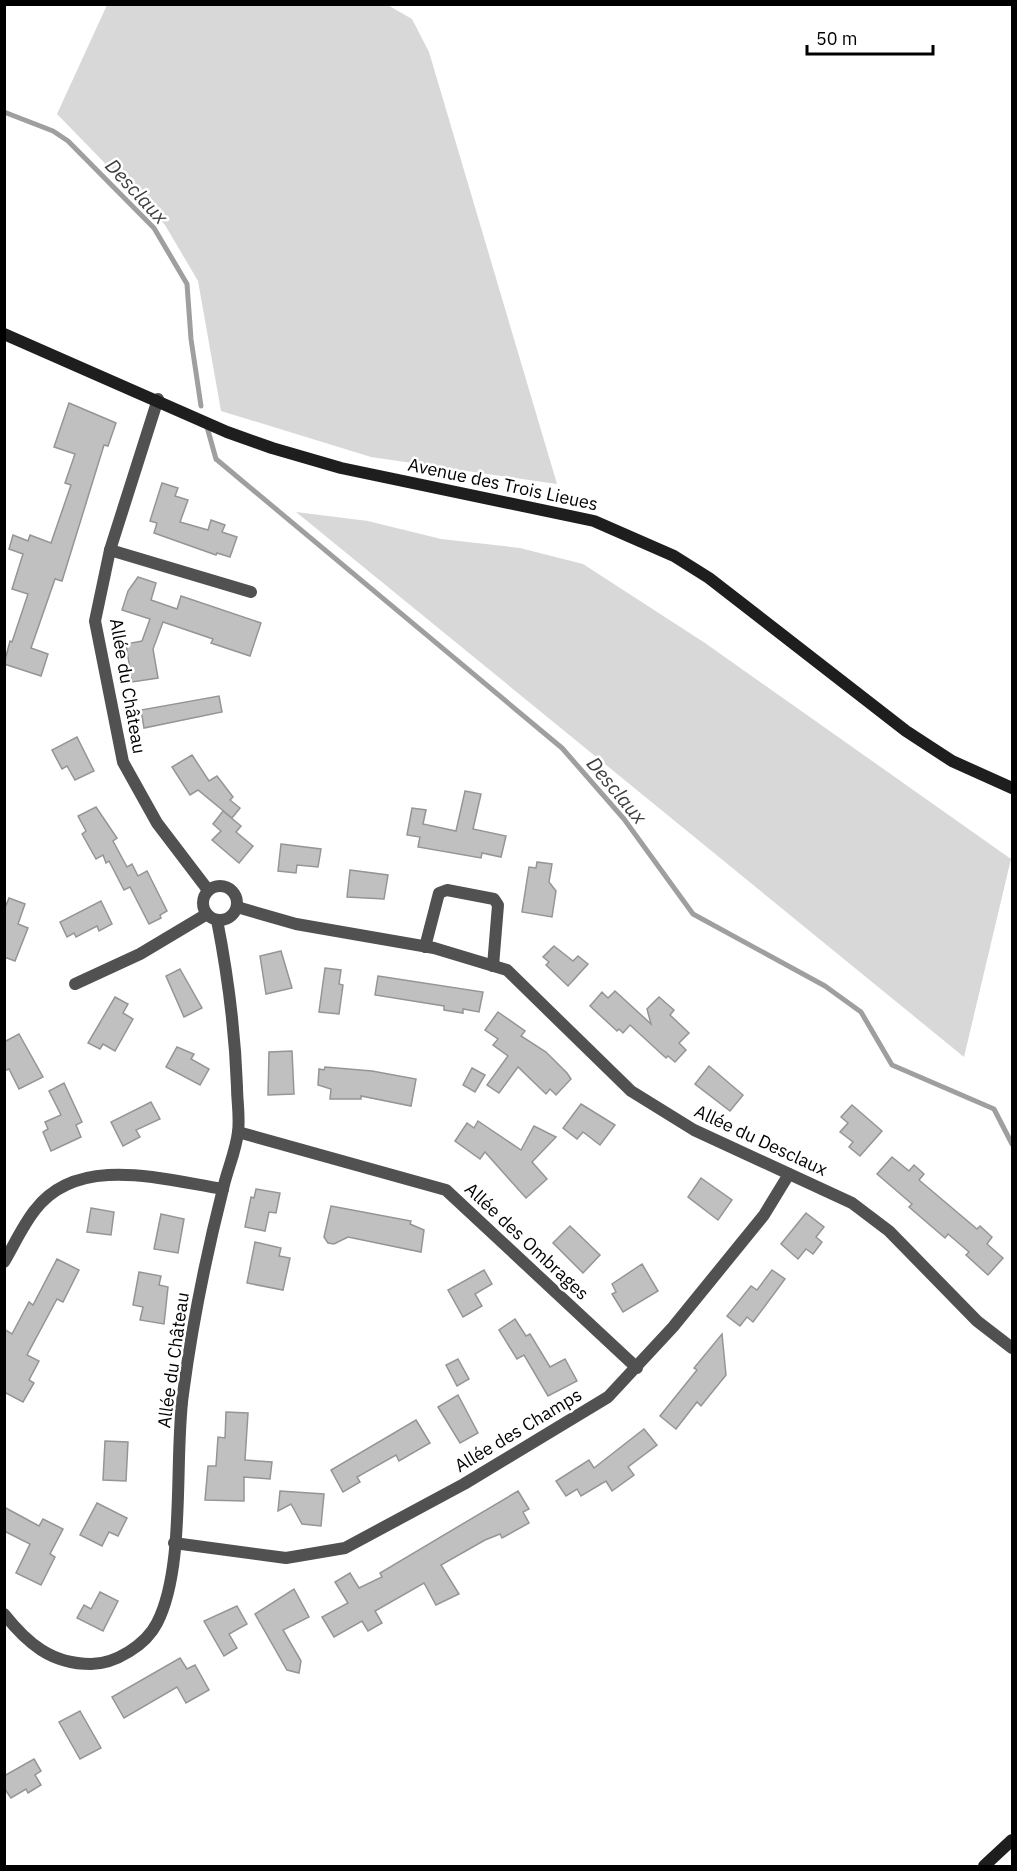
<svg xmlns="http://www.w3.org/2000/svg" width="1017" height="1871" viewBox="0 0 1017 1871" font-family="'IBM Plex Sans',sans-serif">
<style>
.green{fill:#d8d8d8}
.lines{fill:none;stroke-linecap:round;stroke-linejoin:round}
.stream{stroke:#9f9f9f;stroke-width:5}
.building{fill:#c0c0c0;stroke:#959595;stroke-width:1.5}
.street{stroke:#515151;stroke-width:12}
.secondary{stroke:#1e1e1e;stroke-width:12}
.labels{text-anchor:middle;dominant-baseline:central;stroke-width:5;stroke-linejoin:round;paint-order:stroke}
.street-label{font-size:18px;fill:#000;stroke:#fff}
.water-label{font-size:20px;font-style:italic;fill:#404040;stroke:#fff}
</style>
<rect width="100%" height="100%" fill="#fff"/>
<!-- green -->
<g class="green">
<polygon points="386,4 412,19 429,52 557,484 371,457 221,411 198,281 165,225 57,114 107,5"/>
<polygon points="296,512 368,521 441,539 520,548 583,564 705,643 1011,859 964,1057"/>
</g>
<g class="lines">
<!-- stream -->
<g class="stream">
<polyline points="4,112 53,131 68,141 154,228 187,284 191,339 201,406"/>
<polyline points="207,427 216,459 562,748 624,819 693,914 825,986 861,1012 892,1065 994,1109 1012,1144"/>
</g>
</g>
<!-- building -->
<g class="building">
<polygon points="69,403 116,423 108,446 104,445 62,581 55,579 31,648 48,654 41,676 4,664 10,641 12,642 28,594 12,589 23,554 9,549 13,535 28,541 30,535 51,543 71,485 65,483 75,454 54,447"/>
<polygon points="162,483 178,488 175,496 188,500 180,522 208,530 211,520 225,525 222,532 237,537 230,557 217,553 216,555 154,533 157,523 150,521"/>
<polygon points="138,577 156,583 151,600 177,609 181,596 261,623 250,656 211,643 213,639 163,622 153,649 158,678 132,682 126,644 142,641 150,619 122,610 128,591"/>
<polygon points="219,696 222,712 144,728 141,710"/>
<polygon points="77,737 94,771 75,780 67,766 62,769 52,750"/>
<polygon points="192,755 209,781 217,776 233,797 230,800 240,808 232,818 198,790 190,795 172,767"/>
<polygon points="465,791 481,794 473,829 506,836 501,857 482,853 481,858 418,847 420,837 407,835 412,808 426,810 423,824 456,831"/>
<polygon points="96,807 117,838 113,841 127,867 132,864 138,876 147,871 167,911 160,915 161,918 149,924 130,887 124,890 109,861 106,863 103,855 96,859 82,834 86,831 78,816"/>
<polygon points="223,811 241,826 236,832 253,846 239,863 212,840 221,831 213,824"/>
<polygon points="281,844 321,849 318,867 297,865 296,873 278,871"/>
<polygon points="537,862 552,864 549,882 556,891 552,917 522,912 529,867 536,868"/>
<polygon points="350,870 388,875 384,899 347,897"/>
<polygon points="9,898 25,904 18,924 28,928 15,961 4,957 4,910"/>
<polygon points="101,901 112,924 99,931 97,926 76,937 74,933 67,937 60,922"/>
<polygon points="554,946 573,961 578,956 588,964 568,986 546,965 549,962 543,957"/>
<polygon points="281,951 292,988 266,994 260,956"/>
<polygon points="325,968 341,970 339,984 343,985 339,1014 319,1012"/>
<polygon points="180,969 202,1008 184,1017 166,976"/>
<polygon points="378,976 483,992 479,1012 463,1009 463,1013 444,1010 444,1006 375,995"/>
<polygon points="615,991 651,1024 647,1009 659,997 674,1010 670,1015 689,1033 679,1043 686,1050 675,1062 668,1056 666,1058 630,1025 623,1033 619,1029 617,1031 590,1006 602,992 608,998"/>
<polygon points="115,997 128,1004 123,1013 133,1019 115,1051 103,1044 100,1049 88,1043"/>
<polygon points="498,1012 525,1031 521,1036 546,1052 567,1073 571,1079 556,1095 550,1089 546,1094 518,1067 499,1093 487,1085 508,1056 493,1045 498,1039 485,1030"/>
<polygon points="19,1034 43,1077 19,1089 9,1069 4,1071 4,1042"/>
<polygon points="177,1047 194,1054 191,1059 209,1069 200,1085 166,1067"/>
<polygon points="292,1051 294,1094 268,1095 269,1052"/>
<polygon points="709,1066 743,1095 730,1111 695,1084"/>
<polygon points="325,1067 372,1071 416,1079 411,1106 361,1096 361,1099 330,1099 331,1089 318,1085 319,1069 324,1070"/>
<polygon points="472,1068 485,1075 475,1092 463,1085"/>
<polygon points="64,1083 82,1122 76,1125 81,1137 51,1151 43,1132 48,1129 45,1122 61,1115 49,1091"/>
<polygon points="151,1102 160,1119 136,1130 140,1137 123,1146 111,1122"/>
<polygon points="581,1104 615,1125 600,1145 583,1132 577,1139 563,1128"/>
<polygon points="852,1105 882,1131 860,1156 849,1147 853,1142 840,1132 848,1123 841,1117"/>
<polygon points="478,1121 521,1150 534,1126 556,1137 532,1162 547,1179 526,1198 485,1152 480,1159 455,1141 467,1123 474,1128"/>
<polygon points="892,1157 909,1171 914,1165 924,1174 919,1180 977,1229 980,1226 992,1237 987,1244 1003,1258 988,1275 966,1255 969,1252 948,1234 945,1238 909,1207 912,1204 877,1174"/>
<polygon points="701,1178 732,1200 718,1220 688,1197"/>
<polygon points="256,1189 280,1193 276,1213 269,1212 265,1231 245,1227 251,1197 254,1198"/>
<polygon points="331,1206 411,1221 410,1224 424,1230 421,1252 348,1237 334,1244 328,1243 324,1237"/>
<polygon points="91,1208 114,1212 111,1235 87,1232"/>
<polygon points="806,1213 824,1227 816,1237 822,1242 813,1254 806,1249 798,1259 781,1244"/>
<polygon points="161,1214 184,1219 178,1253 154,1249"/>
<polygon points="570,1226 600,1255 583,1273 553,1243"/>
<polygon points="255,1242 281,1248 279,1256 290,1258 283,1290 247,1283"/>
<polygon points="57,1259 79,1270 63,1302 57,1299 27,1355 39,1361 29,1380 34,1383 23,1402 4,1392 4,1329 12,1334 29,1302 33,1305"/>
<polygon points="642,1264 658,1291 623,1312 612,1294 616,1292 612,1284"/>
<polygon points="484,1270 492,1284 475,1294 482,1306 463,1317 448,1290"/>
<polygon points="772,1270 785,1279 753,1322 747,1317 740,1326 727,1316 751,1286 757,1290"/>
<polygon points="139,1272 161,1276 159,1285 168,1287 164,1324 140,1320 143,1307 133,1305"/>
<polygon points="515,1319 526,1336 530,1334 550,1367 565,1359 577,1381 548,1396 524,1355 517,1359 499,1330"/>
<polygon points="722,1334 726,1375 701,1406 697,1402 676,1429 660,1416 697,1370 694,1368"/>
<polygon points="458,1359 469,1379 457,1386 446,1365"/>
<polygon points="458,1395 478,1433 460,1443 438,1407"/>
<polygon points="226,1412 248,1413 245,1460 272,1462 270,1479 244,1477 244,1501 205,1500 208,1466 216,1466 218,1437 225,1438"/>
<polygon points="416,1420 430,1443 399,1461 396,1455 357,1477 360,1482 343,1492 331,1470"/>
<polygon points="644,1429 657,1445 628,1467 634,1475 612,1491 606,1481 581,1496 577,1489 566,1496 556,1481 589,1460 594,1468"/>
<polygon points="105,1441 128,1442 126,1481 103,1480"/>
<polygon points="280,1491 324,1494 321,1526 302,1524 291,1504 278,1511"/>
<polygon points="518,1491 529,1509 523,1512 529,1523 502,1538 500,1534 485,1540 441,1565 459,1594 436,1605 424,1583 375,1611 382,1623 368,1631 362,1621 334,1637 322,1617 348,1603 335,1582 350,1573 359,1588 382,1577 380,1573"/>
<polygon points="97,1503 127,1518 118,1536 109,1532 102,1546 80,1535"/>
<polygon points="4,1507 39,1526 43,1519 63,1529 50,1554 55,1557 41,1585 16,1573 30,1544 4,1531"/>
<polygon points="294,1589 309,1617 283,1630 301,1661 299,1673 287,1670 255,1614"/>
<polygon points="100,1592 118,1601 103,1631 77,1618 84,1605 91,1609"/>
<polygon points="237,1606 247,1624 229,1634 237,1648 224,1656 204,1621"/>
<polygon points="180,1658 187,1669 195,1665 209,1690 186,1703 177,1687 124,1718 112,1697"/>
<polygon points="80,1711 101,1748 80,1759 59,1722"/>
<polygon points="34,1759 41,1771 35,1775 41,1785 28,1793 26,1789 11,1798 4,1788 4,1776"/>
</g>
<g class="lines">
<!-- street -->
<g class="street">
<polyline points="158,399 110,550 95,621 123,762 157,823 208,890"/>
<polyline points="110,550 251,592"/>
<circle cx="220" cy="903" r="17"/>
<polyline points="237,907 296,924 434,948 507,970 631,1091 694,1130 852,1203 889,1231 977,1321 1012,1348"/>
<polyline points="425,947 439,893 447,890 494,899 498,905 493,966"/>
<polyline points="75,984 140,954 207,914"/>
<polyline points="238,1132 446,1190 637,1368"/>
<path d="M4,1262C14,1245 23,1225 35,1210C78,1153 164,1180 223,1189"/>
<polyline points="174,1543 286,1558 345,1548 464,1484 608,1397 673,1327 764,1215 789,1174"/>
<path d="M4,1614C27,1643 51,1664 91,1664C115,1664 146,1645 157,1623C186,1567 174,1458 183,1394C192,1325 206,1256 223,1189C227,1170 236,1151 238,1132C240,1117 237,1101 237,1087C235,1030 228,976 217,920"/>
</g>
<!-- secondary -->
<g class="secondary">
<polyline points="4,334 227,432 272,448 341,468 594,521 674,556 709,578 906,731 952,761 1012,788"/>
<polyline points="984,1866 1012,1840"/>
</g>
</g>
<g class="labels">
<!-- street labels -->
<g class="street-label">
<text transform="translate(503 484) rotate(12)">Avenue des Trois Lieues</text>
<text transform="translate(128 686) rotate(80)">Allée du Château</text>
<text transform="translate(761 1140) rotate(25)">Allée du Desclaux</text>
<text transform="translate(527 1241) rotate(43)">Allée des Ombrages</text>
<text transform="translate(173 1360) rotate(-82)">Allée du Château</text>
<text transform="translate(518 1430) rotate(-31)">Allée des Champs</text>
</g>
<!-- water labels -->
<g class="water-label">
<text transform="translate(137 191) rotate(47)">Desclaux</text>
<text transform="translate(617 790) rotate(50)">Desclaux</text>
</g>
</g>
<!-- border -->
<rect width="1017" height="1871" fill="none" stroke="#000000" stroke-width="12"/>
<!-- scale -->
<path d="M807 45v9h126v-9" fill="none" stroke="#000000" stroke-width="3"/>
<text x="816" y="45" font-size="18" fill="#000000" stroke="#ffffff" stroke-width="4.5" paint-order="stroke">50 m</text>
</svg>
